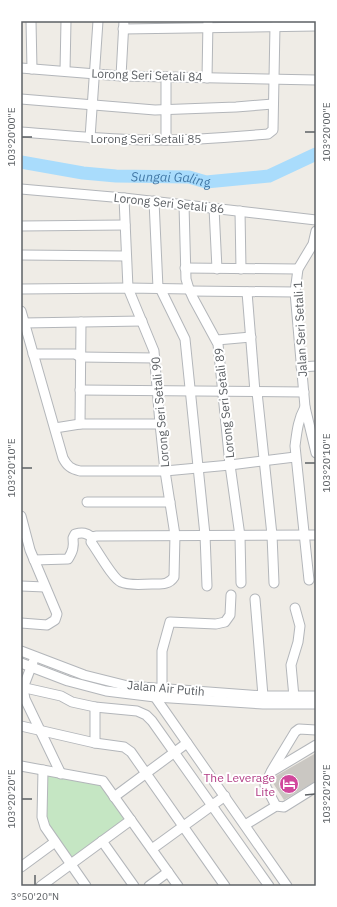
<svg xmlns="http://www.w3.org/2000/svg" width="337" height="907" viewBox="0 0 337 907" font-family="'IBM Plex Sans',sans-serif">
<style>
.park{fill:#c5e6c3}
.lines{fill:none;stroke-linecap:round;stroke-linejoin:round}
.river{stroke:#a9dcfc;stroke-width:13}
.building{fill:#cac7c2}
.minor-casing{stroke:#b3b6ba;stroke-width:11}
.minor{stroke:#fff;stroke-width:9}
.ticks{fill:none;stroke:#5d6165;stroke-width:1.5}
.labels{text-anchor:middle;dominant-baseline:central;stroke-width:4;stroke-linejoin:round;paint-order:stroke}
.street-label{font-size:12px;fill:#5d6165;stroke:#fff}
.hotel-label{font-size:12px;fill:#b23c85;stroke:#fff;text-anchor:end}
.water-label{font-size:13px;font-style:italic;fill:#4278a6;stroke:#fff}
.neatline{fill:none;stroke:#5d6165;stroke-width:1.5}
.ticks-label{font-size:10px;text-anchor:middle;fill:#5d6165}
</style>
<rect width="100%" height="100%" fill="#efece6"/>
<!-- park -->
<polygon class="park" points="45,774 101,784 127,820 72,860 46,821"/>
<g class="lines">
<!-- river -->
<path class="river" id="s1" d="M21,162L83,173L116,176L189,177L206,182L269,176L316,154"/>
</g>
<!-- building -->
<polygon class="building" points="316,753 316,781 284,800 273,783 276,776"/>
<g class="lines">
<defs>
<g id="minor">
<polyline points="31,21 32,69"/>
<polyline points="123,29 316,26"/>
<polyline points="21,68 121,76 316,80"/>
<polyline points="65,71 66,21"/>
<polyline points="121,76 124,21"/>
<polyline points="166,77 166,140"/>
<polyline points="207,78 208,21"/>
<polyline points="21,99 155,110 236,107 273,104"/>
<path d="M21,132C65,135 108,140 152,140C191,141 230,137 268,134L273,130L275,26"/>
<polyline points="90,138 98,21"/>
<polyline points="21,189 124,198 316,220"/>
<polyline points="154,201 158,288"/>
<polyline points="184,205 186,279 189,289 193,298 218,344 230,465 240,536 241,583"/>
<polyline points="214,208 217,269"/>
<polyline points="240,211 241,269"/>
<polyline points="21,226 125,225"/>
<polyline points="316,231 313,244 298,269 295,292 305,407 316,453"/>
<polyline points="21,255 126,256"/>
<polyline points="185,268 298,269"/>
<polyline points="160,288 185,339 205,535 207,586"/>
<polyline points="21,289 128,288 189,289"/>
<polyline points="190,291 295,292"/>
<polyline points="247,292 255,392"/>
<path d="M21,311L63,458C67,466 71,469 80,471H165L230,465L295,457"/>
<polyline points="24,323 142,321"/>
<polyline points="217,340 251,337"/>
<polyline points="33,354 75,354 80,357"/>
<polyline points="80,357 155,358"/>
<polyline points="301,367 316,366"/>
<polyline points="80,390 304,392"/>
<polyline points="257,392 272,535 274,583"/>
<path d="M305,407C298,420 297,431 295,446L309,580"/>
<polyline points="80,424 81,322"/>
<polyline points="55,428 80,424 160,424"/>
<polyline points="87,502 170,502"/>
<polyline points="21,516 30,550 57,614 55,620 47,625 21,623"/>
<path d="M92,537L91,542C97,550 113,579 121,582C130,586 142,584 152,584C161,584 169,585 174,577L175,535L165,471L160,424L154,351L128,288L124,198"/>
<polyline points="92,537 97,536 316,535"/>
<path d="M34,560L68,559C73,551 74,547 73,538L75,534C83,532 86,533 92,537"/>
<polyline points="21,586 45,587"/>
<polyline points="255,599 263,696"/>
<polyline points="21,651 84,675 128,686 263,696 316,696"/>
<polyline points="33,662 23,688 25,699 61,774"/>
<polyline points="21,663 68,681 106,691 155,697 263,704 316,704"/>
<polyline points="21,687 61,696 72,702 95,707 137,711 146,715 152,721 269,886"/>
<polyline points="162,689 162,651 170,622 216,624 225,622 230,615 231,595"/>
<polyline points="155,697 287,886"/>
<polyline points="294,697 291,665 298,642 300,626 295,608"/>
<polyline points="21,726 95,743 124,747 131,752 225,886"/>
<polyline points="95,743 95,707"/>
<polyline points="21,766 103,781 178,886"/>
<polyline points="43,770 42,817 45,827 86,886"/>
<polyline points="272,770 295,732 299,729 316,730"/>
<polyline points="114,797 187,743"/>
<polyline points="276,806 265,785 271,772 316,745"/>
<polyline points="245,825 276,806 284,807 316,787"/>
<polyline points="102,841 134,886"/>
<polyline points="152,849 225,796"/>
<polyline points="21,867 55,842"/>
<polyline points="41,886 131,820"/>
<polyline points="149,886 168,872"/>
</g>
</defs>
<!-- minor casing -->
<use href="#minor" class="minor-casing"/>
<!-- minor -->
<use href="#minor" class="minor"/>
</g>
<!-- ticks -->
<path class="ticks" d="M305,132H315M22,137H32M305,463H315M22,468H32M305,795L315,794M22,799H32M35,875V885"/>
<!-- icons -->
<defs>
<symbol id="hotel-disc" viewBox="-11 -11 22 22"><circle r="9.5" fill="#d1479c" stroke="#fff"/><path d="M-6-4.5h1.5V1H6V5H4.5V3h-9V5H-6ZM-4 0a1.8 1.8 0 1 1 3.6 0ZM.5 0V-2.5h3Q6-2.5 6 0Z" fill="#fff"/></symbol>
</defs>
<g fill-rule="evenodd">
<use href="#hotel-disc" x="278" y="773" width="22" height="22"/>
</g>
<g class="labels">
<!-- street labels -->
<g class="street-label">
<text transform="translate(147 75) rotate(2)">Lorong Seri Setali 84</text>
<text x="146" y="138">Lorong Seri Setali 85</text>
<text transform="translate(169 203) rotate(6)">Lorong Seri Setali 86</text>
<text transform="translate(300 329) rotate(-93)">Jalan Seri Setali 1</text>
<text transform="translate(224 403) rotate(-96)">Lorong Seri Setali 89</text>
<text transform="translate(160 412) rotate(-95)">Lorong Seri Setali 90</text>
<text transform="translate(166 688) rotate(5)">Jalan Air Putih</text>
</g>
<!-- hotel labels -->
<g class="hotel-label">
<text x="275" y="777">The Leverage<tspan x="275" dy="14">Lite</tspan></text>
</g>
<!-- water labels -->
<g class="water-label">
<text stroke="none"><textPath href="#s1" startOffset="151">Sungai Galing</textPath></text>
</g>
</g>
<!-- border -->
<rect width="337" height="907" fill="none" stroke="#ffffff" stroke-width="44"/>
<rect x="22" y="22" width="293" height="863" class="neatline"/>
<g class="ticks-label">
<text transform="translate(326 132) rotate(-90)" y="4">103°20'00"E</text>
<text transform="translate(11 137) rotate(-90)" y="4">103°20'00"E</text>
<text transform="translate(326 463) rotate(-90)" y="4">103°20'10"E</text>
<text transform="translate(11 468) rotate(-90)" y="4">103°20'10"E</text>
<text transform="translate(326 794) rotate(-90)" y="4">103°20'20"E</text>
<text transform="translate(11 799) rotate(-90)" y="4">103°20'20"E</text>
<text x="35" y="900">3°50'20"N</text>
</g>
</svg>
